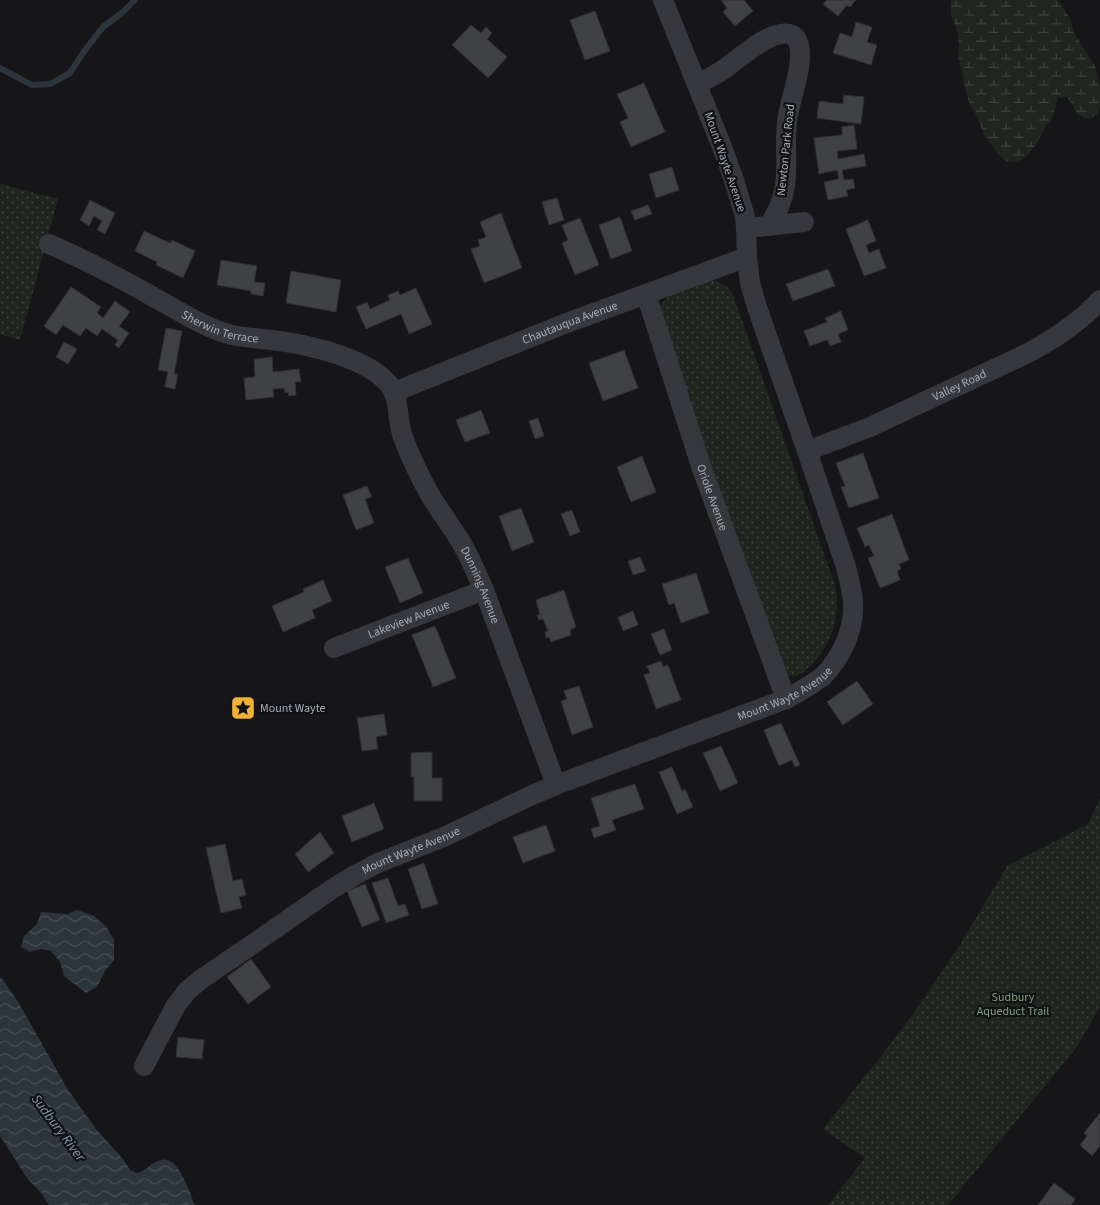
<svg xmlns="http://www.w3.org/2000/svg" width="1100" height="1205" viewBox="0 0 1100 1205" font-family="'Source Sans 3',sans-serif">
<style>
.wetland{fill:url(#wetland-marsh)}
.park{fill:url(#park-dots)}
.water{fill:url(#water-waves)}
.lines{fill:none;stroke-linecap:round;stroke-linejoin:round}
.stream{stroke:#2c353c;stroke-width:6}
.building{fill:#404145;stroke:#303034}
.street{stroke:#37383d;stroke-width:20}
.labels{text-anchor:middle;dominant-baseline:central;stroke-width:4.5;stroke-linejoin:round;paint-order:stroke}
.street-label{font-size:12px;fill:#a8adb8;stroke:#111113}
.poi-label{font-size:12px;fill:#a8adb8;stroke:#111113;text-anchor:start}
.park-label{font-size:12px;fill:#7fa381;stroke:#111113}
.water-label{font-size:14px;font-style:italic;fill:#7f9bb3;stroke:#111113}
</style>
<defs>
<pattern id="wetland-marsh" width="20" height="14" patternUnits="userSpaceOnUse" patternTransform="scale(1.25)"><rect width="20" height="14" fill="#1e261f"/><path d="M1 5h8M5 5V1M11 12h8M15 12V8" fill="none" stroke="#3c433d"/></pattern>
<pattern id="park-dots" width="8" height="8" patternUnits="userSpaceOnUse" patternTransform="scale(1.25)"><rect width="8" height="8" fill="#1e261f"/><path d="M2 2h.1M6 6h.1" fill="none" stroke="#3c433d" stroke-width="1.8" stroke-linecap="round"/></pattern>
<pattern id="water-waves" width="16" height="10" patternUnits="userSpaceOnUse" patternTransform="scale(1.25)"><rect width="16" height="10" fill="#2c353c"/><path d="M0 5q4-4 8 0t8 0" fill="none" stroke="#485056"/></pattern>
</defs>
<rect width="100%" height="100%" fill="#161618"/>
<!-- wetland -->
<polygon class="wetland" points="951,0 1058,0 1071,20 1073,31 1095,66 1100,87 1100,108 1098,114 1091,118 1084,118 1076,113 1073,106 1067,97 1063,97 1058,98 1051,121 1046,125 1039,140 1028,155 1021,160 1012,162 1007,162 999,155 984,135 980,124 975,113 970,105 966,93 963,76 958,56 959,46 957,30 951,16"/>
<!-- park -->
<g class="park">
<polygon points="0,184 58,199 20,340 0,334"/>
<path d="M713,280C723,282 730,288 734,297L835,585C841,616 832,645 809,667C803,673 797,678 788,676L780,667L659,312C661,304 664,299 671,295Z"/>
<polygon points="1100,798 1100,1007 1076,1048 948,1205 828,1205 865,1158 823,1129 885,1051 916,1010 960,945 1007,866 1088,824"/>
</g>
<!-- water -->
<g class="water">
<polygon points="77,910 94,916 106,926 114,940 114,960 105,971 97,987 86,993 64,976 60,962 51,951 41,949 30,952 21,947 24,936 37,924 41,912 67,914"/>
<path d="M0,977L4,981L20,1005L68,1090L96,1129L123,1159L130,1170L137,1173C146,1171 150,1164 158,1161C178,1151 189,1192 195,1205H49L42,1194L27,1178L0,1136Z"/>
</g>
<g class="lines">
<!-- stream -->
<polyline class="stream" points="0,68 32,85 50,84 70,73 85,50 103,27 123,12 135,0"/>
</g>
<!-- building -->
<g class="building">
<polygon points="721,0 744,0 753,11 735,26 723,12 727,8"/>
<polygon points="827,0 856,0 850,7 847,5 838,16 823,4"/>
<polygon points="595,11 610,51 585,60 570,20"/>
<polygon points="856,22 872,27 867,42 877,45 871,65 833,53 840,33 852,37"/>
<polygon points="471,25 481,33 486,27 492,33 487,39 507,57 488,78 452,45"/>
<polygon points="644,83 665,132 631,147 620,122 628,118 617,94"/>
<polygon points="844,95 864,97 861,124 817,118 819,101 843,104"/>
<polygon points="854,125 857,149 837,151 838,159 864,154 866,166 842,170 844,180 853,179 855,188 846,190 848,196 828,200 824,182 839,179 837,170 819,174 814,138 842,135 842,127"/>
<polygon points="672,167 679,190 656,198 649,174"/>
<polygon points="557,198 564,220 549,225 542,202"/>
<polygon points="90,200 115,213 105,234 97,230 102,221 94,216 89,226 80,220"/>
<polygon points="648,205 652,214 635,220 631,211"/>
<polygon points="501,213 522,268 484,283 471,249 480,246 478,240 486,237 480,222"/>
<polygon points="620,217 632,251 611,259 599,225"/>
<polygon points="580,218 599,265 575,275 562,243 568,240 562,225"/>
<polygon points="868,220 876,241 866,245 869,253 879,249 886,268 864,276 846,229"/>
<polygon points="144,231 170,243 172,240 195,251 183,278 156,265 157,262 135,251"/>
<polygon points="221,260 257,266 254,282 265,283 263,296 251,294 251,291 217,285"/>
<polygon points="828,269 835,286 793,301 786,284"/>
<polygon points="291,271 341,280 336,312 286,303"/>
<polygon points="71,287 101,307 97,313 103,318 115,301 130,312 119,326 129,333 119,348 115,345 118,340 102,329 97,336 86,328 80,336 63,325 56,335 44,326"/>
<polygon points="416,288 432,324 409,334 401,314 366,329 356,307 367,302 370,309 390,300 388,295 398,291 400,295"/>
<polygon points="841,311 848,330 838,334 841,342 830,346 827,340 810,346 804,331 827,322 825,318"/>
<polygon points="166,328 182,331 174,374 178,374 175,389 165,387 168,372 158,370"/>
<polygon points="64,342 77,349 68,364 56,357"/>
<polygon points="624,350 638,388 603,401 589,363"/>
<polygon points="272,357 273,372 299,369 301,382 295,382 296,395 289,396 288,392 285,393 284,388 273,389 274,397 246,400 244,378 255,377 254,359"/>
<polygon points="481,410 490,433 465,442 456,420"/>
<polygon points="538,418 544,436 535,439 529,421"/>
<polygon points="863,453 879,498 849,508 841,487 845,486 836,463"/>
<polygon points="642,456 656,492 631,502 617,467"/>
<polygon points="367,486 372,497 365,499 374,523 356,530 343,495"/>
<polygon points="521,508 534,542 512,551 499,516"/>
<polygon points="572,510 580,532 570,536 561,514"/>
<polygon points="892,514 909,560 899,564 901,569 897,571 900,580 880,588 868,558 874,556 869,545 865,547 857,528"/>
<polygon points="640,557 646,571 633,575 628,561"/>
<polygon points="408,558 423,593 400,603 385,567"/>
<polygon points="696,573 709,613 681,623 674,603 669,605 662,584"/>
<polygon points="323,580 332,601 312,610 315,618 283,632 272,606 304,592 303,589"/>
<polygon points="564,590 576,627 570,630 571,635 551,642 549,637 546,638 545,632 548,631 543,619 539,620 537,615 540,615 536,600"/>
<polygon points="633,611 638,625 623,631 618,617"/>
<polygon points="435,626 456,678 433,687 412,635"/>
<polygon points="664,629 672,650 660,655 651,634"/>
<polygon points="661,661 663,667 668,665 681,700 656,709 644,675 650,673 647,666"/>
<polygon points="857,681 873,704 843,725 827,702"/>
<polygon points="579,686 593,727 572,735 561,701 567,699 564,691"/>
<polygon points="384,714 387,735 376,737 378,749 362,751 357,718"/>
<polygon points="781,723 800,765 795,767 792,760 779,766 764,730"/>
<polygon points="721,746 738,783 720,791 703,753"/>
<polygon points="432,752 432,778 442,778 442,801 414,801 414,777 411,777 411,753"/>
<polygon points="672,767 682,791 685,789 693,807 677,814 659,772"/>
<polygon points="635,784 644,809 612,820 616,830 594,838 591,829 600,826 591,798"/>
<polygon points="374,803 384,829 352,842 342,816"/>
<polygon points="546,825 555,851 523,863 513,837"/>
<polygon points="320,832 334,853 308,872 295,854"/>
<polygon points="225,844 233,881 242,879 246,895 239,897 242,908 221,913 206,848"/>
<polygon points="424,863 438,904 422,909 408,869"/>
<polygon points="388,878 398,906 405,904 409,915 386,923 372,883"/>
<polygon points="365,884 380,920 362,927 347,891"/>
<polygon points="251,959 271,987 248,1004 227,977"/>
<polygon points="178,1037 204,1040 202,1059 176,1057"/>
<polygon points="1100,1113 1100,1146 1092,1156 1080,1145 1087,1136 1084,1133"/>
<polygon points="1054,1183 1075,1199 1071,1205 1038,1205"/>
</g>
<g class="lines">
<!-- street -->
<g class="street">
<path d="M697,84C707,79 718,74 727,67C741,57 771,29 789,34C799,36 800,47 800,56C800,79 789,100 787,123C784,145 789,169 784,191C782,204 775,215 769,226"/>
<polyline points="758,227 804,222"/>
<path id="s1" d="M49,244C86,260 122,279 157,299C181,312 205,328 232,335C247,338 264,339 280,341C313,346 365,358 388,383C401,398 396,418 403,437C410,456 420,477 430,495C440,511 451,526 461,542C470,558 477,574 484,590L556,785"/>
<path id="s2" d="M646,294L702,469L786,699"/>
<path id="s3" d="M394,392L564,324L747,257"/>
<path id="s4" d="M807,451L870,427L1028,353C1054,339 1080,322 1100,300"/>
<path id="s5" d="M334,648L484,590"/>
<path id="s6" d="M144,1066L175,1007L187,991L200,980L266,935L332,889L355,875L378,863L446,836L530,796L556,785L786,699C799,692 812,685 823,676C842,657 855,628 853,601C852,590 849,578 846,567L807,451L757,307L750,283L747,257L746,228L745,217L735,183L724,152L663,0"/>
</g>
</g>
<!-- icons -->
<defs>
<symbol id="sight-square" viewBox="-11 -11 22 22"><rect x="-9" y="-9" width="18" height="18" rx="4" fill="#f2b134" stroke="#111113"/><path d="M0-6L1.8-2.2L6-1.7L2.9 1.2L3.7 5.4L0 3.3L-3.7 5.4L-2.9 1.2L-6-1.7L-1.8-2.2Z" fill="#111"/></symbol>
</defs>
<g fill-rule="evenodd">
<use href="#sight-square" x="229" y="694" width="28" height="28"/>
</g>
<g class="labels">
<!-- street labels -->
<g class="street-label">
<text transform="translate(786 150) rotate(-84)">Newton Park Road</text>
<text transform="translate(725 162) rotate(71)">Mount Wayte Avenue</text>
<text stroke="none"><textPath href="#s3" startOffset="189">Chautauqua Avenue</textPath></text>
<text stroke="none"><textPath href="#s1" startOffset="191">Sherwin Terrace</textPath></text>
<text stroke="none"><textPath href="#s4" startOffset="166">Valley Road</textPath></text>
<text stroke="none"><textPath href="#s2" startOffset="214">Oriole Avenue</textPath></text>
<text stroke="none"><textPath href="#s1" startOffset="595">Dunning Avenue</textPath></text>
<text stroke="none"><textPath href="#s5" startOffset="80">Lakeview Avenue</textPath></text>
<text stroke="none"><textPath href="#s6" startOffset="758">Mount Wayte Avenue</textPath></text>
<text stroke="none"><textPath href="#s6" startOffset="352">Mount Wayte Avenue</textPath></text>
</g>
<!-- poi labels -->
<g class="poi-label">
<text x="260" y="708">Mount Wayte</text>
</g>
<!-- park labels -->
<g class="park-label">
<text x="1013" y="997">Sudbury<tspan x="1013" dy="14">Aqueduct Trail</tspan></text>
</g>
<!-- water labels -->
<g class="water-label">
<text transform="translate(58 1128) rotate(53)">Sudbury River</text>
</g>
</g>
</svg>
